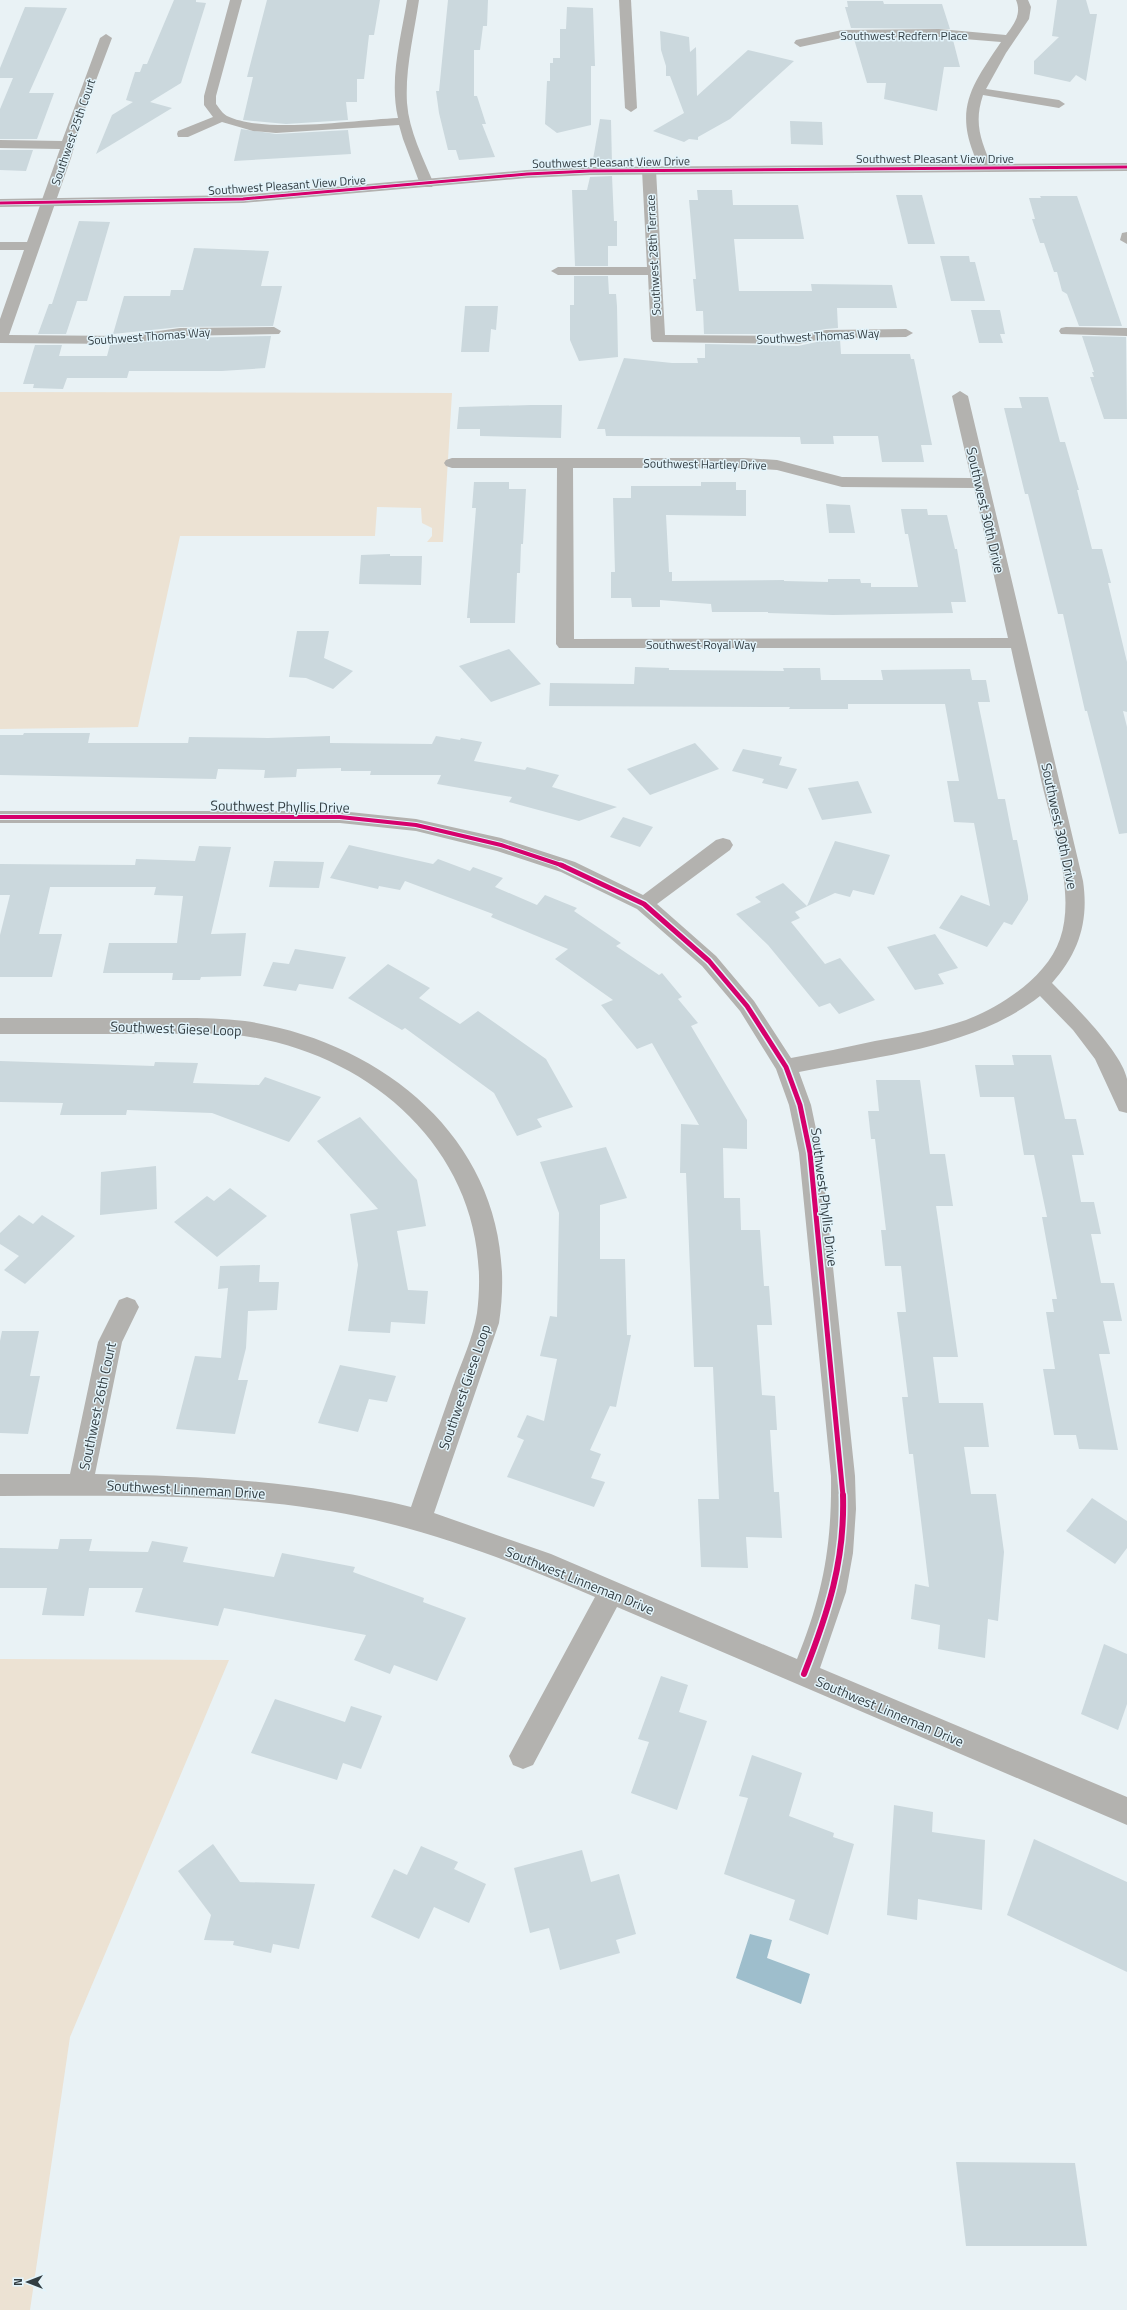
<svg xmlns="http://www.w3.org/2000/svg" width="1127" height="2310" viewBox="0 0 1127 2310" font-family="'Titillium Web',sans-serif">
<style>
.green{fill:#ece2d3}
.water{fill:#9ebecc}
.building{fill:#cbd8dd}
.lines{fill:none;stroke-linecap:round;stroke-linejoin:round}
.street{fill:#b3b2af;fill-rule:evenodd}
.secondary{fill:#b2b1af;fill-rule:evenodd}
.cycleway-far3-casing{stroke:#e3f4fb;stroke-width:4.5}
.cycleway-far2-casing{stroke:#e3f4fb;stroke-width:6}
.cycleway-far1-casing{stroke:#e3f4fb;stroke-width:8}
.cycleway-casing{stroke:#e3f4fb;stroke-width:9}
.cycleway-far3{stroke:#d6006c;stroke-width:3}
.cycleway-far2{stroke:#d6006c;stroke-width:4}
.cycleway-far1{stroke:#d6006c;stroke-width:5}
.cycleway{stroke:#d6006c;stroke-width:6}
.labels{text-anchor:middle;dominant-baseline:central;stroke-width:3;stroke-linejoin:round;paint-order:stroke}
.far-street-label{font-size:12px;fill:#323d42;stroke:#e3f4fb}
.street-label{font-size:14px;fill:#323d42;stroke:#e3f4fb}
</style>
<rect width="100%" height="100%" fill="#e9f2f5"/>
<!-- green -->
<g class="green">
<polygon points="0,392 452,393 443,542 427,542 432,536 432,528 422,523 421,508 377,507 375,536 180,536 138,727 0,729"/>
<polygon points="0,1659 229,1660 70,2037 30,2310 0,2310"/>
</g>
<!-- water -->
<polygon class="water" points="750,1934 772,1940 767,1958 810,1974 801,2004 736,1978"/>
<!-- building -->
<g class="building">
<polygon points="174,0 196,0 196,2 206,3 181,83 150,102 172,108 96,154 112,115 133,102 126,100 135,72 140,72 143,64 147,64"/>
<polygon points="267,0 380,0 374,35 369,35 364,79 357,79 357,102 346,102 348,120 286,124 243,120 253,77 247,77"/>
<polygon points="448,0 488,0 487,26 483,26 480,50 474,50 474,96 477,96 486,124 482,124 495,157 459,160 456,150 448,150 439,113 436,91 439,91"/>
<polygon points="1057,0 1086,0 1090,14 1097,14 1086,81 1076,75 1070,82 1034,74 1034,61 1059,37 1052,36"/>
<polygon points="847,1 883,1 884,4 942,4 950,29 851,28 845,7 848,7"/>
<polygon points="25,7 67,8 29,93 54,93 37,139 0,139 0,109 13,78 0,78 0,68"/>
<polygon points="567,7 593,8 595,66 591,66 591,125 557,133 545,124 547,81 550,81 550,63 553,63 553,58 560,58 560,29 566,29"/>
<polygon points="660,31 689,37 690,52 696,47 697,96 748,50 794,61 730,119 698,137 698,140 689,139 684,142 653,131 684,113 670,76 666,76 666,66 661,50"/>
<polygon points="939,38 953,40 960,67 944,67 937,111 884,99 886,83 867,83 854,39"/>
<polygon points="600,119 611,120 612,165 592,165"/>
<polygon points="790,121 822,122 823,145 791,144"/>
<polygon points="241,129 276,134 348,130 351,154 234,161"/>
<polygon points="0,150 33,150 26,171 0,170"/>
<polygon points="612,176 614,221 617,221 617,246 608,246 608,266 575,266 572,190 587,190 590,177"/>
<polygon points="697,190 732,190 733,205 798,205 804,239 734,239 739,291 812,291 811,284 892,285 897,308 837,308 838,328 826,329 798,334 704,334 703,311 696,311 693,279 696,279 689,200 698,200"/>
<polygon points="896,195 922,195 935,244 908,244"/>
<polygon points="1040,196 1077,196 1122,326 1079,326 1067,294 1062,291 1057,272 1054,272 1044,243 1040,243 1032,219 1035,219 1029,198 1041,198"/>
<polygon points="79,221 110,222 87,301 77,301 66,334 38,334 49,304 52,304"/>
<polygon points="194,248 269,251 261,286 282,286 273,326 180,327 113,334 124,296 170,296 171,290 183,290"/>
<polygon points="940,256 969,256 970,262 975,262 985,301 951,301"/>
<polygon points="574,276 608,276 609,294 616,294 617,306 618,357 579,361 570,340 570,305 574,305"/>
<polygon points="465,306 498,306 496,330 491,329 489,352 461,352"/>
<polygon points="971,310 1000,310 1005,334 1000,334 1003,343 979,343"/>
<polygon points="271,336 265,368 222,371 129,371 127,378 67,378 63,389 33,388 34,384 23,384 35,345 62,345 59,356 107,356 110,345 180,338"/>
<polygon points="1082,336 1126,337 1127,419 1104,419 1090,377 1094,377 1092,372 1094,372"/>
<polygon points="840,339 841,354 910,354 911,359 914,359 932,445 921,445 924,462 882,462 878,436 833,436 834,444 801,444 800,437 606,436 605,429 597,429 624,358 672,363 698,363 697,358 705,358 705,344 798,346 826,340"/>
<polygon points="1019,397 1048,397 1060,442 1065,442 1079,490 1077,490 1092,549 1102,549 1111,583 1108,583 1127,662 1127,712 1123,711 1127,727 1127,833 1119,834 1087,711 1085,711 1063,614 1058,614 1028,494 1025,494 1004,408 1022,408"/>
<polygon points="531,405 562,405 561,438 480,436 480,429 457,429 459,407"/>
<polygon points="474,482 509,482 509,489 526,489 523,544 521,544 520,573 517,573 515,623 470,623 470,618 467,618 476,508 472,508"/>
<polygon points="701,482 736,482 736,490 746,490 746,516 666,515 669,572 672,572 672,581 784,580 784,581 828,582 828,579 860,579 861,583 871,583 871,587 918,587 908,534 905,534 901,509 927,509 928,515 947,515 955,549 957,549 966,602 951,602 953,613 833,615 768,613 768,612 712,612 711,604 660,600 660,607 632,607 631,598 611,598 611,572 615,572 613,498 631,498 631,486 701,486"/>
<polygon points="826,504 850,505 855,533 829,533"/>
<polygon points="390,554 390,556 422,556 421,585 359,584 361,555"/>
<polygon points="297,631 329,631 324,658 353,671 333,689 306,678 289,677"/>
<polygon points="509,649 541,684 491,702 459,666"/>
<polygon points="635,667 669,668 669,670 784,671 783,668 820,668 821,680 883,680 881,670 970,669 972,680 986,680 990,702 978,702 998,799 1005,799 1013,840 1017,840 1028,896 1028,900 1012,925 1004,922 987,947 939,928 961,895 990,906 974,823 954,822 947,781 959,781 945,704 848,704 848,709 789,709 790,707 549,706 550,683 634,684"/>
<polygon points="24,733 90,733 88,743 188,743 189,737 268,738 330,736 330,743 432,744 436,736 460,740 461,738 482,742 474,761 525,770 527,767 559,775 552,787 617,807 579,821 509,802 512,797 437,784 441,775 370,775 371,771 341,771 341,768 297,769 296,777 264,778 265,770 218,769 216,779 0,775 0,735 23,735"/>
<polygon points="695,743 719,769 650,795 627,769"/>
<polygon points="743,749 782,757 779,765 797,769 787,789 762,783 764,779 732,771"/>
<polygon points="858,781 872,813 822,820 808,788"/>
<polygon points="623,817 653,827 640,847 610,837"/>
<polygon points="835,841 890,855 874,895 853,890 850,897 835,893 795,912 800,918 791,922 825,964 840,958 875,1000 839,1014 830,1003 819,1007 768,945 736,914 761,902 755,897 783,883 807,906"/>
<polygon points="349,845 433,864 438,859 470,871 473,867 503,878 495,887 537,905 545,895 577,908 574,911 621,943 616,946 659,975 662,973 682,997 678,999 698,1023 691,1026 747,1120 747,1149 723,1148 724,1198 740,1198 741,1230 760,1230 764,1286 769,1286 772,1325 757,1325 762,1395 775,1396 777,1430 770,1430 774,1492 779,1492 782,1538 746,1537 748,1568 701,1567 698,1499 719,1499 713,1367 694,1367 686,1173 680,1173 681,1124 699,1125 652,1043 637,1049 601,1005 613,1000 555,959 568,949 491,917 493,914 405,881 400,890 379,886 378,889 330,878"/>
<polygon points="199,846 231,847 211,934 246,933 241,976 201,977 200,980 172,980 173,973 103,973 109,943 177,943 183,896 154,895 156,887 50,887 39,934 62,934 52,977 0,977 0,935 10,895 0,895 0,864 135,865 136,859 195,861"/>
<polygon points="274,861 324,862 319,888 269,887"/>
<polygon points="935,934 958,968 938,974 944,984 915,990 887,947"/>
<polygon points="295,949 346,957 333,989 299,984 296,991 263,986 273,962 289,964"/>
<polygon points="388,964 430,988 419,998 460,1024 478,1011 546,1059 573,1107 537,1119 542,1127 517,1136 494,1093 405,1028 402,1030 348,998"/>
<polygon points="1012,1055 1051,1055 1065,1119 1076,1119 1084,1155 1072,1155 1081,1202 1094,1202 1101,1234 1091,1234 1101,1283 1114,1283 1122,1321 1103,1321 1110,1354 1099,1354 1118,1450 1079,1449 1076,1435 1054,1435 1043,1369 1055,1369 1046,1312 1054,1312 1052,1299 1057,1299 1042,1217 1047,1217 1034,1155 1024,1155 1014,1097 980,1097 975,1065 1014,1065"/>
<polygon points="0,1061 154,1066 155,1062 198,1063 193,1083 259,1085 265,1077 321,1097 289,1142 212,1113 127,1110 126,1115 60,1115 63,1103 0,1102"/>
<polygon points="876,1080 920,1080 930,1154 945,1154 953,1206 936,1206 958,1357 933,1357 939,1403 983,1403 989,1447 964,1447 971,1494 996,1494 1004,1552 998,1621 988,1619 985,1658 938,1649 940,1625 911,1619 915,1584 929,1587 913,1454 909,1454 902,1397 908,1397 897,1312 906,1312 901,1266 885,1266 881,1230 886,1230 875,1139 871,1139 868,1111 879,1111"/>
<polygon points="360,1117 417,1180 426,1226 397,1231 408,1290 428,1291 425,1324 391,1322 390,1333 348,1331 358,1265 350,1214 378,1209 317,1141"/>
<polygon points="606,1147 627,1198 600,1205 600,1259 625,1259 627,1335 631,1335 616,1407 610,1406 590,1450 601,1454 591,1478 605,1482 594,1507 507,1477 524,1440 517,1437 527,1415 544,1421 557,1359 540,1356 550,1316 557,1317 559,1213 540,1162"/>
<polygon points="156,1166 157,1209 100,1215 101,1172"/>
<polygon points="230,1188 267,1216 217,1257 174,1222 207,1196 214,1201"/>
<polygon points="19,1215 33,1224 42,1215 75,1236 25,1284 4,1270 19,1256 0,1244 0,1233"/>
<polygon points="260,1265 259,1282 279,1282 277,1310 248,1311 246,1348 238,1380 248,1380 235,1434 176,1429 195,1356 221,1358 228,1288 218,1289 220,1266"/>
<polygon points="2,1331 39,1331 30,1376 40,1376 28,1434 0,1433 0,1341"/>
<polygon points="340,1365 396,1376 387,1402 369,1399 358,1432 318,1423"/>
<polygon points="1092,1498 1127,1521 1127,1548 1115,1564 1066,1531"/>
<polygon points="60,1539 92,1539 89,1551 148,1552 152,1541 188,1547 183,1562 274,1577 282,1553 355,1567 353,1572 424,1598 423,1602 466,1618 437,1681 394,1665 390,1674 354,1660 366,1635 224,1608 218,1626 135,1612 143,1588 89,1588 84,1616 42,1615 47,1588 0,1588 0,1548 58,1549"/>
<polygon points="1104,1644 1127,1654 1127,1704 1118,1730 1081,1714"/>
<polygon points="661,1676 688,1685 679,1712 707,1721 677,1810 631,1793 649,1742 638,1739"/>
<polygon points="275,1699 345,1722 351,1706 382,1716 361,1769 343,1763 337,1780 251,1753"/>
<polygon points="752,1755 802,1773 789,1816 834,1833 833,1837 854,1844 828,1935 789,1920 795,1900 724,1874 748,1798 739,1796"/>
<polygon points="894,1805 933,1812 932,1832 985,1840 982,1910 918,1899 917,1920 887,1915"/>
<polygon points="1034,1839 1127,1882 1127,1972 1007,1915"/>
<polygon points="213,1844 240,1882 315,1884 299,1949 273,1944 271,1953 233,1945 234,1941 204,1940 211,1915 178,1871"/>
<polygon points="421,1846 458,1862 454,1869 486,1884 469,1923 434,1907 419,1939 371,1917 394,1869 407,1875"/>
<polygon points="582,1850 591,1882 619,1874 636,1934 616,1940 620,1953 560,1970 549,1928 530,1933 514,1868"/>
<polygon points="956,2162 1075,2163 1087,2246 966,2246"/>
</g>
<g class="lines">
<!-- street -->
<g class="street">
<path d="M230,0H242L216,96V104C219,108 223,114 227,116C264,134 354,120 398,118C389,79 401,38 407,0H419C414,34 405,69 407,103C409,131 423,158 434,184L432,187H422L420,184L403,139L399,125L276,133L253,131L222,122L188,137H178L177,134L178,131L213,117L204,105V96Z"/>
<polygon points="619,0 631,0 637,108 631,112 625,108"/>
<path d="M1016,0H1028L1031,7L1029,19L1006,53L986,89L1059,100L1065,104L1059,108L983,95C973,125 982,141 992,168L985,172C977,170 976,160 973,152C955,105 975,81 1001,42L939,37L842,38L800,47L794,43L796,40L842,30L939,29L1006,35C1014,24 1022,14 1016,0Z"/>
<polygon points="106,34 112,38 84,112 71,158 9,335 123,336 180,328 274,327 281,331 279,334 180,336 123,344 0,343 0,319 24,250 0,250 0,242 27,242 60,149 0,148 0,140 62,141 100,38"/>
<polygon points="649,166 656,170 665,335 798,336 826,330 906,329 913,333 906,337 826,338 798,344 653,342 651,339 648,275 558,275 551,271 558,267 647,267 642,170"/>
<polygon points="1127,232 1127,244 1120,240 1122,233"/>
<polygon points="1066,327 1127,328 1127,336 1061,334 1059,331 1061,328"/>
<path d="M960,391L968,396L1083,881C1089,921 1079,953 1052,983C1072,1003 1122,1052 1127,1079C1127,1090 1127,1103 1127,1113L1119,1111L1095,1059L1073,1030L1040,996C974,1048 879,1056 799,1072L811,1105L821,1153L855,1476L856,1509L853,1553L846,1592L820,1668L1127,1797V1825L617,1607L533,1765L523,1769L513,1765L509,1756L595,1597C523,1566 451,1538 375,1520C253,1492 125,1496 0,1496V1474H70L98,1342L119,1300L127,1297L135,1300L139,1307L122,1342L95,1474C202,1476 307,1481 411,1507C425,1466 439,1426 453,1386C462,1361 473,1338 477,1313C496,1166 382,1056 244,1036C213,1032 181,1034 150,1034C100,1034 50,1034 0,1034V1018C49,1018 99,1018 148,1018C180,1018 213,1017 245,1021C398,1044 524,1159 499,1323L434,1513L551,1554L797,1659C823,1595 832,1545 831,1476L799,1153L789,1105L776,1069L740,1011L702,966L637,909L561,872L497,851L416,831L340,823H0V811H340L416,819L501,838L575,862L643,895L716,840L723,838L730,840L733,845L730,850L657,904L716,956L754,1001L791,1058C819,1053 847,1047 875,1041C905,1036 937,1030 966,1020C1002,1006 1047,977 1060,939C1076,893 1053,830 1042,784C1032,739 1021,694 1011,648H559L556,644L557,468H452L446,466L444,463L446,460L452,458H744L777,460L842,477L971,478L952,396ZM573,468H744L777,470L842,487L974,488L1008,638L574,639Z"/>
</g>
<!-- secondary -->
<polygon class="secondary" points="1127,163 1127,171 590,175 527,178 243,203 0,207 0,199 243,195 527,170 590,167"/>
<defs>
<polyline id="cycleway-far3" points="0,203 243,199 527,174 590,171 1127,167"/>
<polyline id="cycleway-far2" points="0,817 340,817 416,825 501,845 564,866"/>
<polyline id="cycleway-far1" points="561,865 644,904 709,961 747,1006 786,1067 800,1105 810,1153 843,1496"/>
<path id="cycleway" d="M804,1674C828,1613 845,1561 843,1495"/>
</defs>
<!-- cycleway-far3 casing -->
<use href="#cycleway-far3" class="cycleway-far3-casing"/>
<!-- cycleway-far2 casing -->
<use href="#cycleway-far2" class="cycleway-far2-casing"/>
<!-- cycleway-far1 casing -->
<use href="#cycleway-far1" class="cycleway-far1-casing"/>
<!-- cycleway casing -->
<use href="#cycleway" class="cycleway-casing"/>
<!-- cycleway-far3 -->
<use href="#cycleway-far3" class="cycleway-far3"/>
<!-- cycleway-far2 -->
<use href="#cycleway-far2" class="cycleway-far2"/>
<!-- cycleway-far1 -->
<use href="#cycleway-far1" class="cycleway-far1"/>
<!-- cycleway -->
<use href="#cycleway" class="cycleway"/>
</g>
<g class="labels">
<!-- far-street labels -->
<g class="far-street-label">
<text x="904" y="35">Southwest Redfern Place</text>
<text transform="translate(73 132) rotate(-71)">Southwest 25th Court</text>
<text x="935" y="158">Southwest Pleasant View Drive</text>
<text transform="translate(611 162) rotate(-1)">Southwest Pleasant View Drive</text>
<text transform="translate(287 185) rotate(-4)">Southwest Pleasant View Drive</text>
<text transform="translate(653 255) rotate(-93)">Southwest 28th Terrace</text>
<text transform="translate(149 336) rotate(-4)">Southwest Thomas Way</text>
<text transform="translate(818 336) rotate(-3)">Southwest Thomas Way</text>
<text transform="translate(705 464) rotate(1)">Southwest Hartley Drive</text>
<text x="701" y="644">Southwest Royal Way</text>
</g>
<!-- street labels -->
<g class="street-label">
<text transform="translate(986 510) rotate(77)">Southwest 30th Drive</text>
<text transform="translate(280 806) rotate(1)">Southwest Phyllis Drive</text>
<text transform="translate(1060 826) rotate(78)">Southwest 30th Drive</text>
<text transform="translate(176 1028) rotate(2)">Southwest Giese Loop</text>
<text transform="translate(825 1197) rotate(83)">Southwest Phyllis Drive</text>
<text transform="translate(464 1387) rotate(-71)">Southwest Giese Loop</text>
<text transform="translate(97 1406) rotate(-78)">Southwest 26th Court</text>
<text transform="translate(186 1489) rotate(3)">Southwest Linneman Drive</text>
<text transform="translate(580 1580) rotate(22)">Southwest Linneman Drive</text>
<text transform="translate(890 1711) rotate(23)">Southwest Linneman Drive</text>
</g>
</g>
<!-- north arrow -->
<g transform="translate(28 2282) rotate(270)" stroke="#e3f4fb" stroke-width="3" paint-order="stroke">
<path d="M0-3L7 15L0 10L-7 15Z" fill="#323d42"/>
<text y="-6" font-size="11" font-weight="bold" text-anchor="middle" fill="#323d42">N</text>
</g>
</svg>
